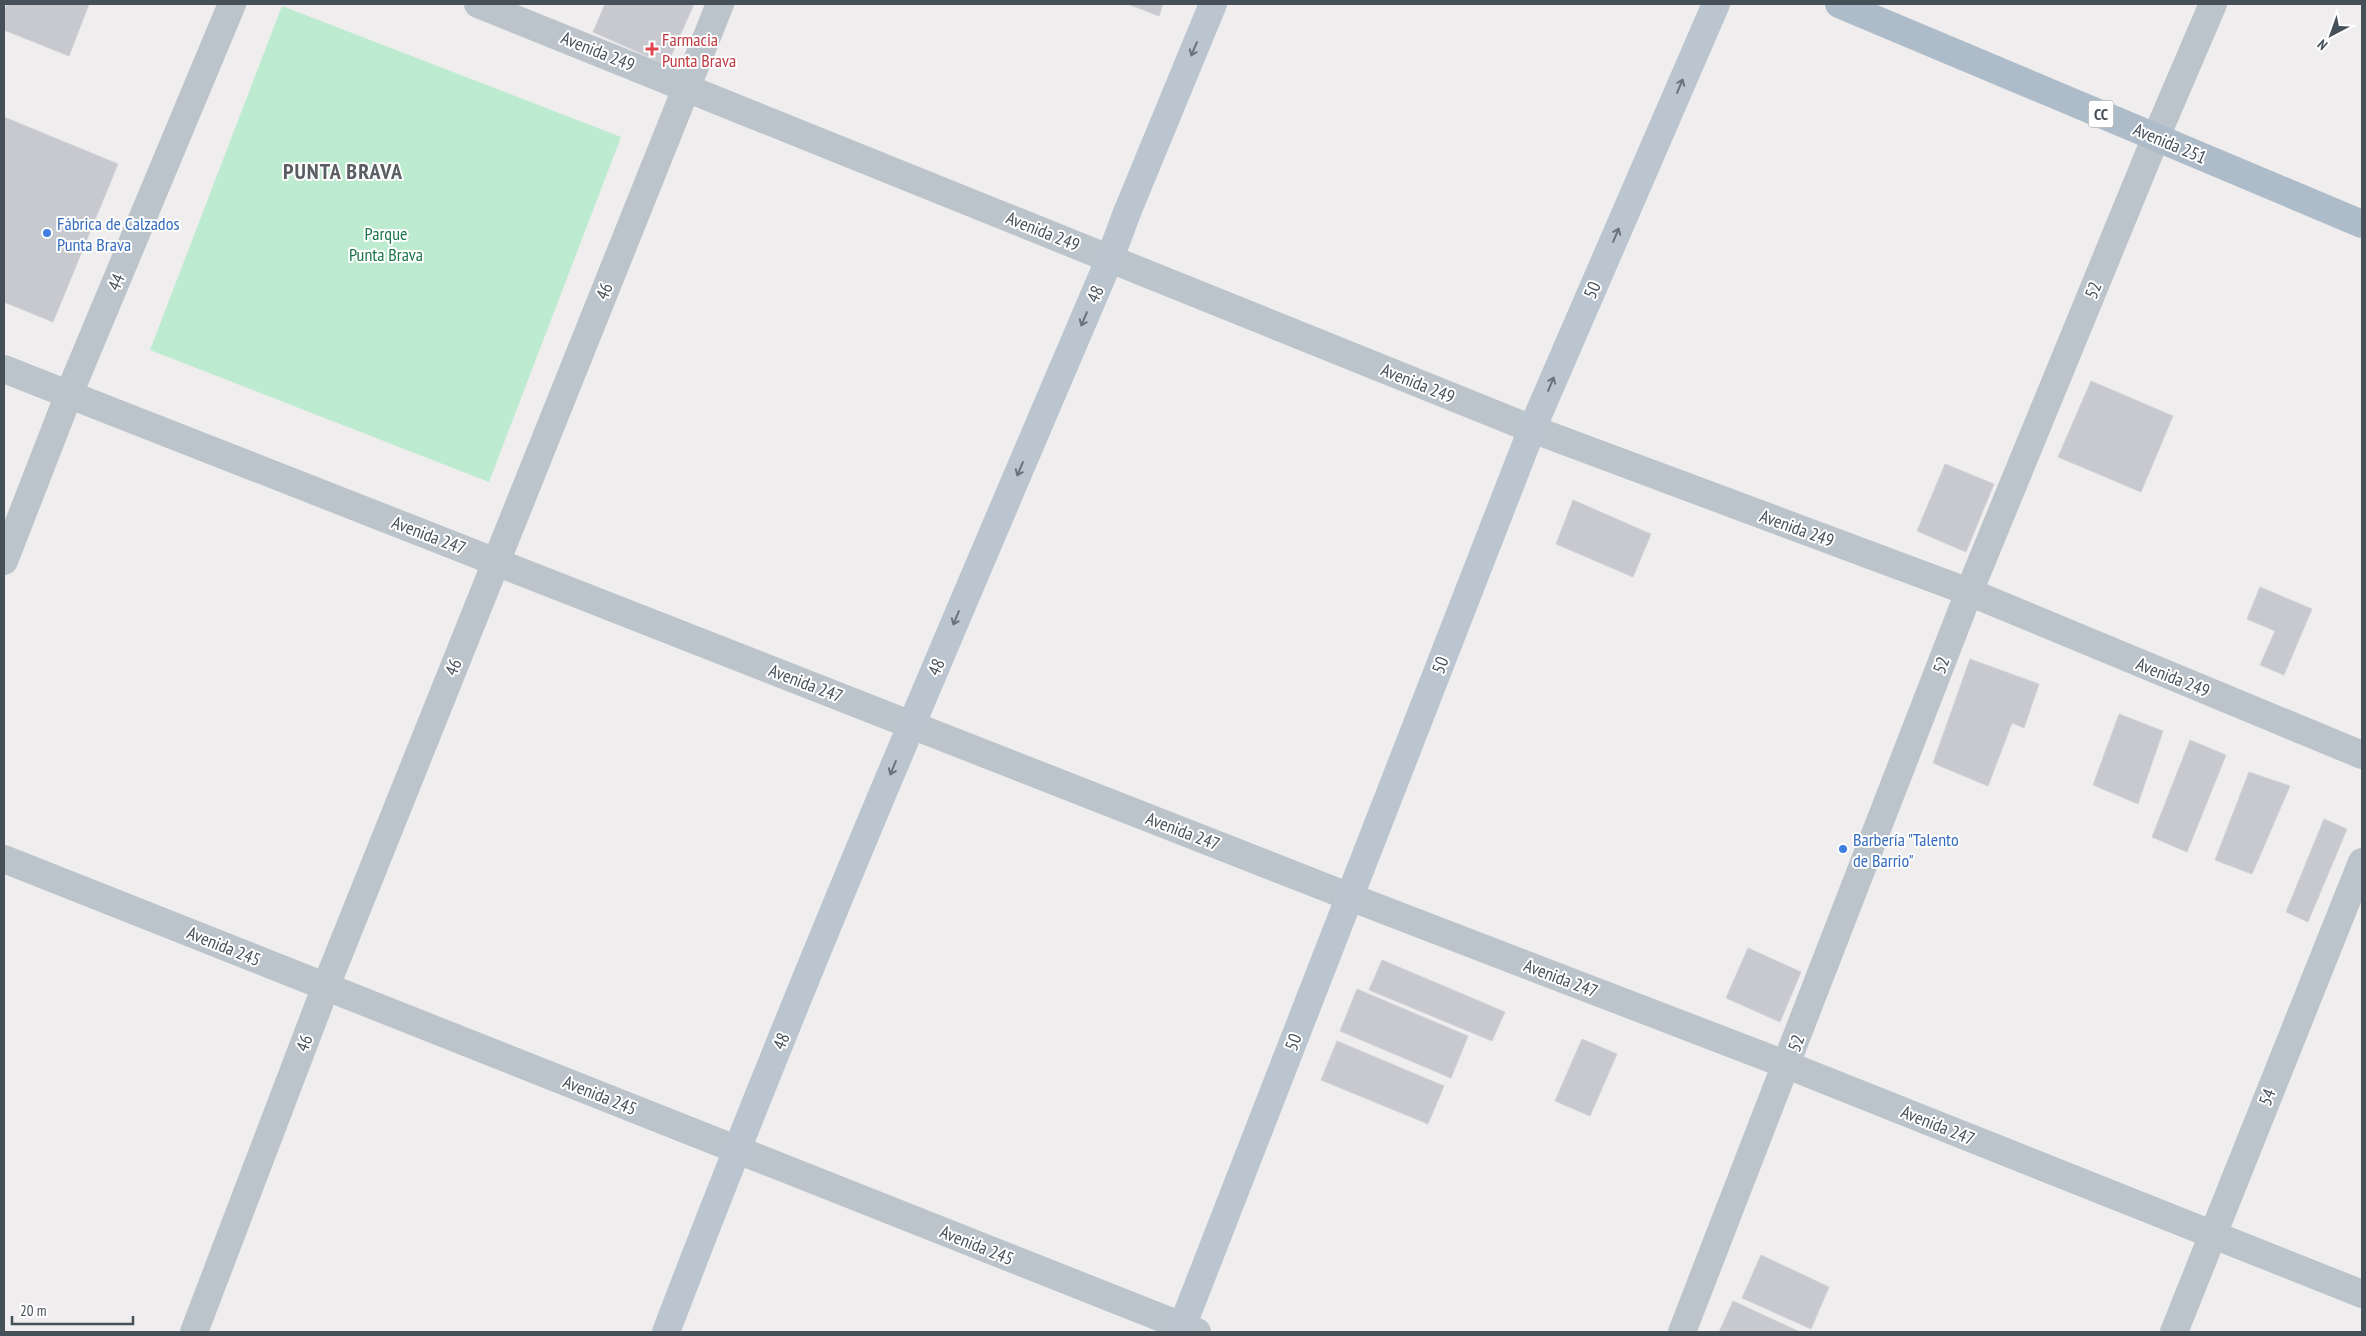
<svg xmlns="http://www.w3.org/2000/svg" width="2366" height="1336" viewBox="0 0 2366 1336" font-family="'PT Sans Narrow',sans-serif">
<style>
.green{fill:#bdebcf}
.building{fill:#c7c9cf;stroke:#d1d3d8}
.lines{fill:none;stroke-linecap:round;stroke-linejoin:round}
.street{stroke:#bcc4cb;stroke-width:28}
.secondary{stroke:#bbc5d0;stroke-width:28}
.primary{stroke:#aebcca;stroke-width:28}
.oneway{stroke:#69737d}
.health-dot{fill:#e0444e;stroke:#fff;stroke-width:2}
.shop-dot{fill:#3f7fe0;stroke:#fff;stroke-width:2}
.labels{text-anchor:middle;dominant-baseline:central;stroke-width:4;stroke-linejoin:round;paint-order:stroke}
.shield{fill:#fff;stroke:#7e848b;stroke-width:1}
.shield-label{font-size:16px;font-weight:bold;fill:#465059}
.health-label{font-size:18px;fill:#be3a42;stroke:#fff;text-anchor:start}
.street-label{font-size:18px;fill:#465059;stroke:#fff}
.shop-label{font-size:18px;fill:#366cbe;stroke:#fff;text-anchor:start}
.park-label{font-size:18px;fill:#1c7549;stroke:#fff}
.district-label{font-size:22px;font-weight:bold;letter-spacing:1px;fill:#5a5d61;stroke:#fff}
</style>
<rect width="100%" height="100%" fill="#efeded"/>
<!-- green -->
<polygon class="green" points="282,6 621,137 489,482 150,350"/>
<!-- building -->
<g class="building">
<polygon points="7,4 89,4 69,56 4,30 4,12"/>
<polygon points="605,4 694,4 667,65 593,32"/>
<polygon points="1128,4 1163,4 1159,16"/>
<polygon points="4,117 118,164 53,322 4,302"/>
<polygon points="2091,381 2173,416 2141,492 2058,457"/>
<polygon points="1945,464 1994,484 1966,552 1917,531"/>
<polygon points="1573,500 1651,534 1633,577 1556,544"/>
<polygon points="2260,587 2312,609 2284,675 2260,665 2275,631 2247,619"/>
<polygon points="1970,659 2039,684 2024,728 2012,723 1988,786 1933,763"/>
<polygon points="2119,714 2163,731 2138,804 2093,785"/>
<polygon points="2190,740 2226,755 2187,852 2152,837"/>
<polygon points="2249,772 2290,786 2252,874 2215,860"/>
<polygon points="2324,819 2347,829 2308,922 2286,912"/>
<polygon points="1748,948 1801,972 1780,1022 1726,998"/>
<polygon points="1382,960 1505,1012 1492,1041 1369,990"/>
<polygon points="1357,989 1468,1036 1451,1078 1340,1031"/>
<polygon points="1582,1039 1617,1054 1590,1116 1555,1101"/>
<polygon points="1337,1041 1444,1086 1428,1124 1321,1080"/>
<polygon points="1761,1255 1829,1287 1811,1329 1742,1298"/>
<polygon points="1733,1301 1800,1332 1719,1332"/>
</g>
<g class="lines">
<!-- street -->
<g class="street">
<polyline points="478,4 1532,429 1969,592 2362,755"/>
<polyline points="4,369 1350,897 1787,1065 2362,1294"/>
<polyline points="4,561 69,394 232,4"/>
<polyline points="4,859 1197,1332"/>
<polyline points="194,1332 326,986 720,4"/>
<polyline points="1682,1332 1969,592 2156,137 2213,4"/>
<polyline points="2174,1332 2362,862"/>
</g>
<!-- secondary -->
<g class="secondary">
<path d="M666,1332C804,970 958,615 1110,258L1128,210L1213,4"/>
<polyline points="1180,1332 1532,429 1716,4"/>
</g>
<!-- primary -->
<polyline class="primary" points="1839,4 2362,224"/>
</g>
<!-- one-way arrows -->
<defs><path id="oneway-shaft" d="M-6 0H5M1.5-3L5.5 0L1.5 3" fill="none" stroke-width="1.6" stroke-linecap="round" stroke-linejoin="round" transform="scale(1.25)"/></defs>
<g class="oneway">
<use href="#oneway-shaft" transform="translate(1194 49) rotate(113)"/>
<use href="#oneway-shaft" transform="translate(1680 86) rotate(-67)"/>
<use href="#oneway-shaft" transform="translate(1616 235) rotate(-67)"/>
<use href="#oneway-shaft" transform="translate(1084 319) rotate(113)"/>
<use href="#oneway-shaft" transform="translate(1551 384) rotate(-67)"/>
<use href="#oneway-shaft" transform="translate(1020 469) rotate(113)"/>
<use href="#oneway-shaft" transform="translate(956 618) rotate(113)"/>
<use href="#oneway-shaft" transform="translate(893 768) rotate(112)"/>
</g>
<!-- markers -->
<path class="health-dot" d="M649.5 41.5h5v5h5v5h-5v5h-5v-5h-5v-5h5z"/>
<g class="shop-dot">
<circle cx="47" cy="233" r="5"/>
<circle cx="1843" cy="849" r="5"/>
</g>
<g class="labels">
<!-- shield labels -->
<rect class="shield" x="2088.5" y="100.5" width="25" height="27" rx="4"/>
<g class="shield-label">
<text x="2101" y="114">CC</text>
</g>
<!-- health labels -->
<g class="health-label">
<text x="662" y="39">Farmacia<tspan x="662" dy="21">Punta Brava</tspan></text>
</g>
<!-- street labels -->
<g class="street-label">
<text transform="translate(598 51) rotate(22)">Avenida 249</text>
<text transform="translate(2170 143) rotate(23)">Avenida 251</text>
<text transform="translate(1043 231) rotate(22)">Avenida 249</text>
<text transform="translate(116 282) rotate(-67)">44</text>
<text transform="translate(1592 290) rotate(-67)">50</text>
<text transform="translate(2093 290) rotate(-68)">52</text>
<text transform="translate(604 291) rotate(-68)">46</text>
<text transform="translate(1095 294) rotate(-67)">48</text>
<text transform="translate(1418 383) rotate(22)">Avenida 249</text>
<text transform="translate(1797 528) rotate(20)">Avenida 249</text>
<text transform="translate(429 535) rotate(21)">Avenida 247</text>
<text transform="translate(1440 665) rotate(-69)">50</text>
<text transform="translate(1941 665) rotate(-69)">52</text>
<text transform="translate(453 667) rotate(-68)">46</text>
<text transform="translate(936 667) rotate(-67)">48</text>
<text transform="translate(2173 677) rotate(22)">Avenida 249</text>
<text transform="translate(806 683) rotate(21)">Avenida 247</text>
<text transform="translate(1183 831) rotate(21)">Avenida 247</text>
<text transform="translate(224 946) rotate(22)">Avenida 245</text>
<text transform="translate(1561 978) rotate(21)">Avenida 247</text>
<text transform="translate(781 1041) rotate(-68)">48</text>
<text transform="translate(1293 1042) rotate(-69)">50</text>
<text transform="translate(304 1043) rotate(-69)">46</text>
<text transform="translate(1796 1043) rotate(-69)">52</text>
<text transform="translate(600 1095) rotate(22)">Avenida 245</text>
<text transform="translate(2267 1097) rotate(-68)">54</text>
<text transform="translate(1938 1125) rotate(22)">Avenida 247</text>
<text transform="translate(977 1245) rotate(22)">Avenida 245</text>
</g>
<!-- shop labels -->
<g class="shop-label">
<text x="57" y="223">Fábrica de Calzados<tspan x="57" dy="21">Punta Brava</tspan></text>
<text x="1853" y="839">Barbería "Talento<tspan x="1853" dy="21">de Barrio"</tspan></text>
</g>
<!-- park labels -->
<g class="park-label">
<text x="386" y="233">Parque<tspan x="386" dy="21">Punta Brava</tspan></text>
</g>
<!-- district labels -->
<g class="district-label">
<text x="343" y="171">PUNTA BRAVA</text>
</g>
</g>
<!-- border -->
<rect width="2366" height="1336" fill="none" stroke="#465059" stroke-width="10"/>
<!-- north arrow -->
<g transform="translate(2331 35) rotate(221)" stroke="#ffffff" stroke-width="4" paint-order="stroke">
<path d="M0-4L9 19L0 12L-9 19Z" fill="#465059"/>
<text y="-8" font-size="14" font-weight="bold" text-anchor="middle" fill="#465059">N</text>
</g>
<!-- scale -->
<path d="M12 1316v8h121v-8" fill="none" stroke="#465059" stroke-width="2.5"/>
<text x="20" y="1316" font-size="15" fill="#465059" stroke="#ffffff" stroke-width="4" paint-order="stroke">20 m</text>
</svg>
